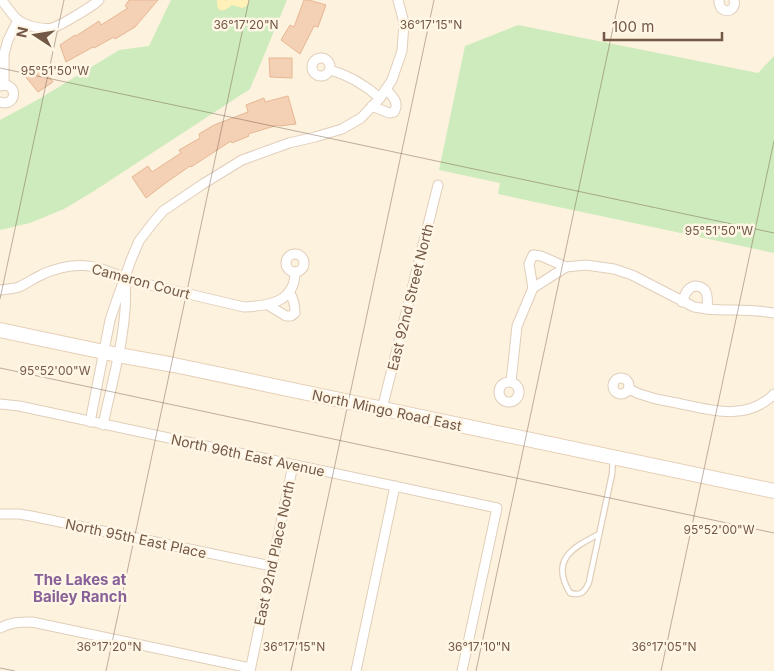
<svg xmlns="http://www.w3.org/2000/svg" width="774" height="671" viewBox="0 0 774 671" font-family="Inter,sans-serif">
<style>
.green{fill:#ceebbd}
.sand{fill:#fff1b7}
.building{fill:#f4d0b5;stroke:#e7b794}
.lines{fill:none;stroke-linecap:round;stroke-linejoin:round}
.lane-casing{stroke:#e1ceba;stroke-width:7}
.street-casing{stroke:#e1ceba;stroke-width:11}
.secondary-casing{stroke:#e7cfb8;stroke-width:16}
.lane{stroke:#fff;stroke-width:4.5}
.street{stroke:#fff;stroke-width:9}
.secondary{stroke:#fff;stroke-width:14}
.ticks{fill:none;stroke:#745846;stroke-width:1;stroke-opacity:0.45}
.labels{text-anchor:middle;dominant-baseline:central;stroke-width:5;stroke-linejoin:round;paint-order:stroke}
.street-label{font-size:14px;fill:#745846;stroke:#fff6e5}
.neighbourhood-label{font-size:15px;font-weight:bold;fill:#876198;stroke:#fff6e5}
.ticks-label{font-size:12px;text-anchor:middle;fill:#745846;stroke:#fff6e5;stroke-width:5;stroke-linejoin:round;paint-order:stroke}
</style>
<rect width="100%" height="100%" fill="#fdf2de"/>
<!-- green -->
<g class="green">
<polygon points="171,0 287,0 250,89 94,191 64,209 30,223 0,230 0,120 39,99 119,50 149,46"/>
<polygon points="518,25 758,73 774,56 774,253 498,194 500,183 439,170 465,46"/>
</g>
<!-- sand -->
<path class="sand" d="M217,0H226L225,2L227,0H249C249,4 246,7 242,8L232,5C224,12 216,14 217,0Z"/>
<!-- building -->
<g class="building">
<polygon points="129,0 158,0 135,27 115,39 114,37 94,48 93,47 66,62 60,45 75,35 76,36 99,21 101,25 128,8 125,6"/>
<polygon points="304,0 309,0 326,5 318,27 314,26 300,54 281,40 290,25 294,27"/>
<polygon points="269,58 292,58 292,78 270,77"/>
<polygon points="42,66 53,82 38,92 25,76"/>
<polygon points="288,96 296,124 279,126 278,125 248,134 249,136 232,143 231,141 191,167 190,166 167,182 146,198 132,177 148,166 152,172 181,153 179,150 200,138 199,134 214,125 248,112 246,105 264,98 265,102"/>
</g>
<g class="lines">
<defs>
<path id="lane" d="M599,534C572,548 550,560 570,593C581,596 585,592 589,582L612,474L613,458"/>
<g id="street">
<path d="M3,0V2C8,8 12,15 18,20C25,26 44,30 52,28C60,26 93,6 99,0"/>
<path d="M719,0V3L721,8C728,14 736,9 734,0"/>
<circle cx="321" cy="67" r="9"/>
<path d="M330,70C349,75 365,85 380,98"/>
<polyline points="4,85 4,54 8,40 18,20"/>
<path d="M0,86C18,80 18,108 0,102"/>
<path d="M372,106L389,113L394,112C400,102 392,96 386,89"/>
<circle cx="295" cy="263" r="9"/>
<polyline points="533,288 529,264 533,255 541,256 566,267"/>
<path d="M0,290C6,289 13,289 19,287C27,283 35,278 43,274C73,261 97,263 125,279L244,307C269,306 295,302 295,272"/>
<path d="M268,305L286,316H291L295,313C295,305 294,299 289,292"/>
<path d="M707,309C729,311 752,309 774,313"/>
<circle cx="621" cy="386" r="8"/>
<path d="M511,382L517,326L533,288L566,267L586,265L614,269L632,275L694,307L707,309C707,305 708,300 707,296C706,286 694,283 688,290C685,293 684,298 682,302"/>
<circle cx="509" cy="392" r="10"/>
<path d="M628,389C644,397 660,400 677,403C710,410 747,422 774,394"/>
<polyline points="0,404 19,406 497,508 462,671"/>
<polyline points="382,409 438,185"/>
<polyline points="90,422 110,320 116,302 131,260 139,241 152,224 163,211 203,184 242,160 289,143 315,137 342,129 361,118 380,98 392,80 402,51 404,23 398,0"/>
<path d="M103,425C112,381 129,326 125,282"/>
<polyline points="0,514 19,514 31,516 271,566"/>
<path d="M0,628C11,622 20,622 32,622L250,668"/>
<polyline points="250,671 293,465"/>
<polyline points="356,671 395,486"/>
</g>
<polyline id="secondary" points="0,330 118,355 174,365 774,491"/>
</defs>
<!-- lane casing -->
<use href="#lane" class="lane-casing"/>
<!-- street casing -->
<use href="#street" class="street-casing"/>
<!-- secondary casing -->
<use href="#secondary" class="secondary-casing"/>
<!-- lane -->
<use href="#lane" class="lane"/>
<!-- street -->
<use href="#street" class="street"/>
<!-- secondary -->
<use href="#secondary" class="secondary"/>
</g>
<!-- ticks -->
<path class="ticks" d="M0,68L774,233M0,299L64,0M0,368L774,533M0,668L15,671M106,671L249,0M291,671L434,0M476,671L619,0M661,671L774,141"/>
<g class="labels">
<!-- street labels -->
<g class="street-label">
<text transform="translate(141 281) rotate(15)">Cameron Court</text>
<text transform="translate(410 297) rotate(-76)">East 92nd Street North</text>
<text transform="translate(387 410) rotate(12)">North Mingo Road East</text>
<text transform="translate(248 455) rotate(12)">North 96th East Avenue</text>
<text transform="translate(136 538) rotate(12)">North 95th East Place</text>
<text transform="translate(274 553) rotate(-78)">East 92nd Place North</text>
</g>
<!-- neighbourhood labels -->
<g class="neighbourhood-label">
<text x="80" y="579">The Lakes at<tspan x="80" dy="17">Bailey Ranch</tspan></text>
</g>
</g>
<g class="ticks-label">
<text x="246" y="29">36°17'20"N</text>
<text x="431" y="29">36°17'15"N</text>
<text x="55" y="75">95°51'50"W</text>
<text x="719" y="235">95°51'50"W</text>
<text x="55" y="375">95°52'00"W</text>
<text x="719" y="534">95°52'00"W</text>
<text x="109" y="651">36°17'20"N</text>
<text x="294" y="651">36°17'15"N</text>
<text x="479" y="651">36°17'10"N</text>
<text x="664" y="651">36°17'05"N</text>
</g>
<!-- north arrow -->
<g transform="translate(35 35) rotate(282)" stroke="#fff6e5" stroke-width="4" paint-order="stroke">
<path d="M0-4L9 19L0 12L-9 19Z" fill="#745846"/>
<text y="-8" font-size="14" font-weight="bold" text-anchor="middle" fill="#745846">N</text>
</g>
<!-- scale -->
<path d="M604 32v8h118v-8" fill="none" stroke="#745846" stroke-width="2.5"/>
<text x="612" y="32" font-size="15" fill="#745846" stroke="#fff6e5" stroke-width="4" paint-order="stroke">100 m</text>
</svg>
